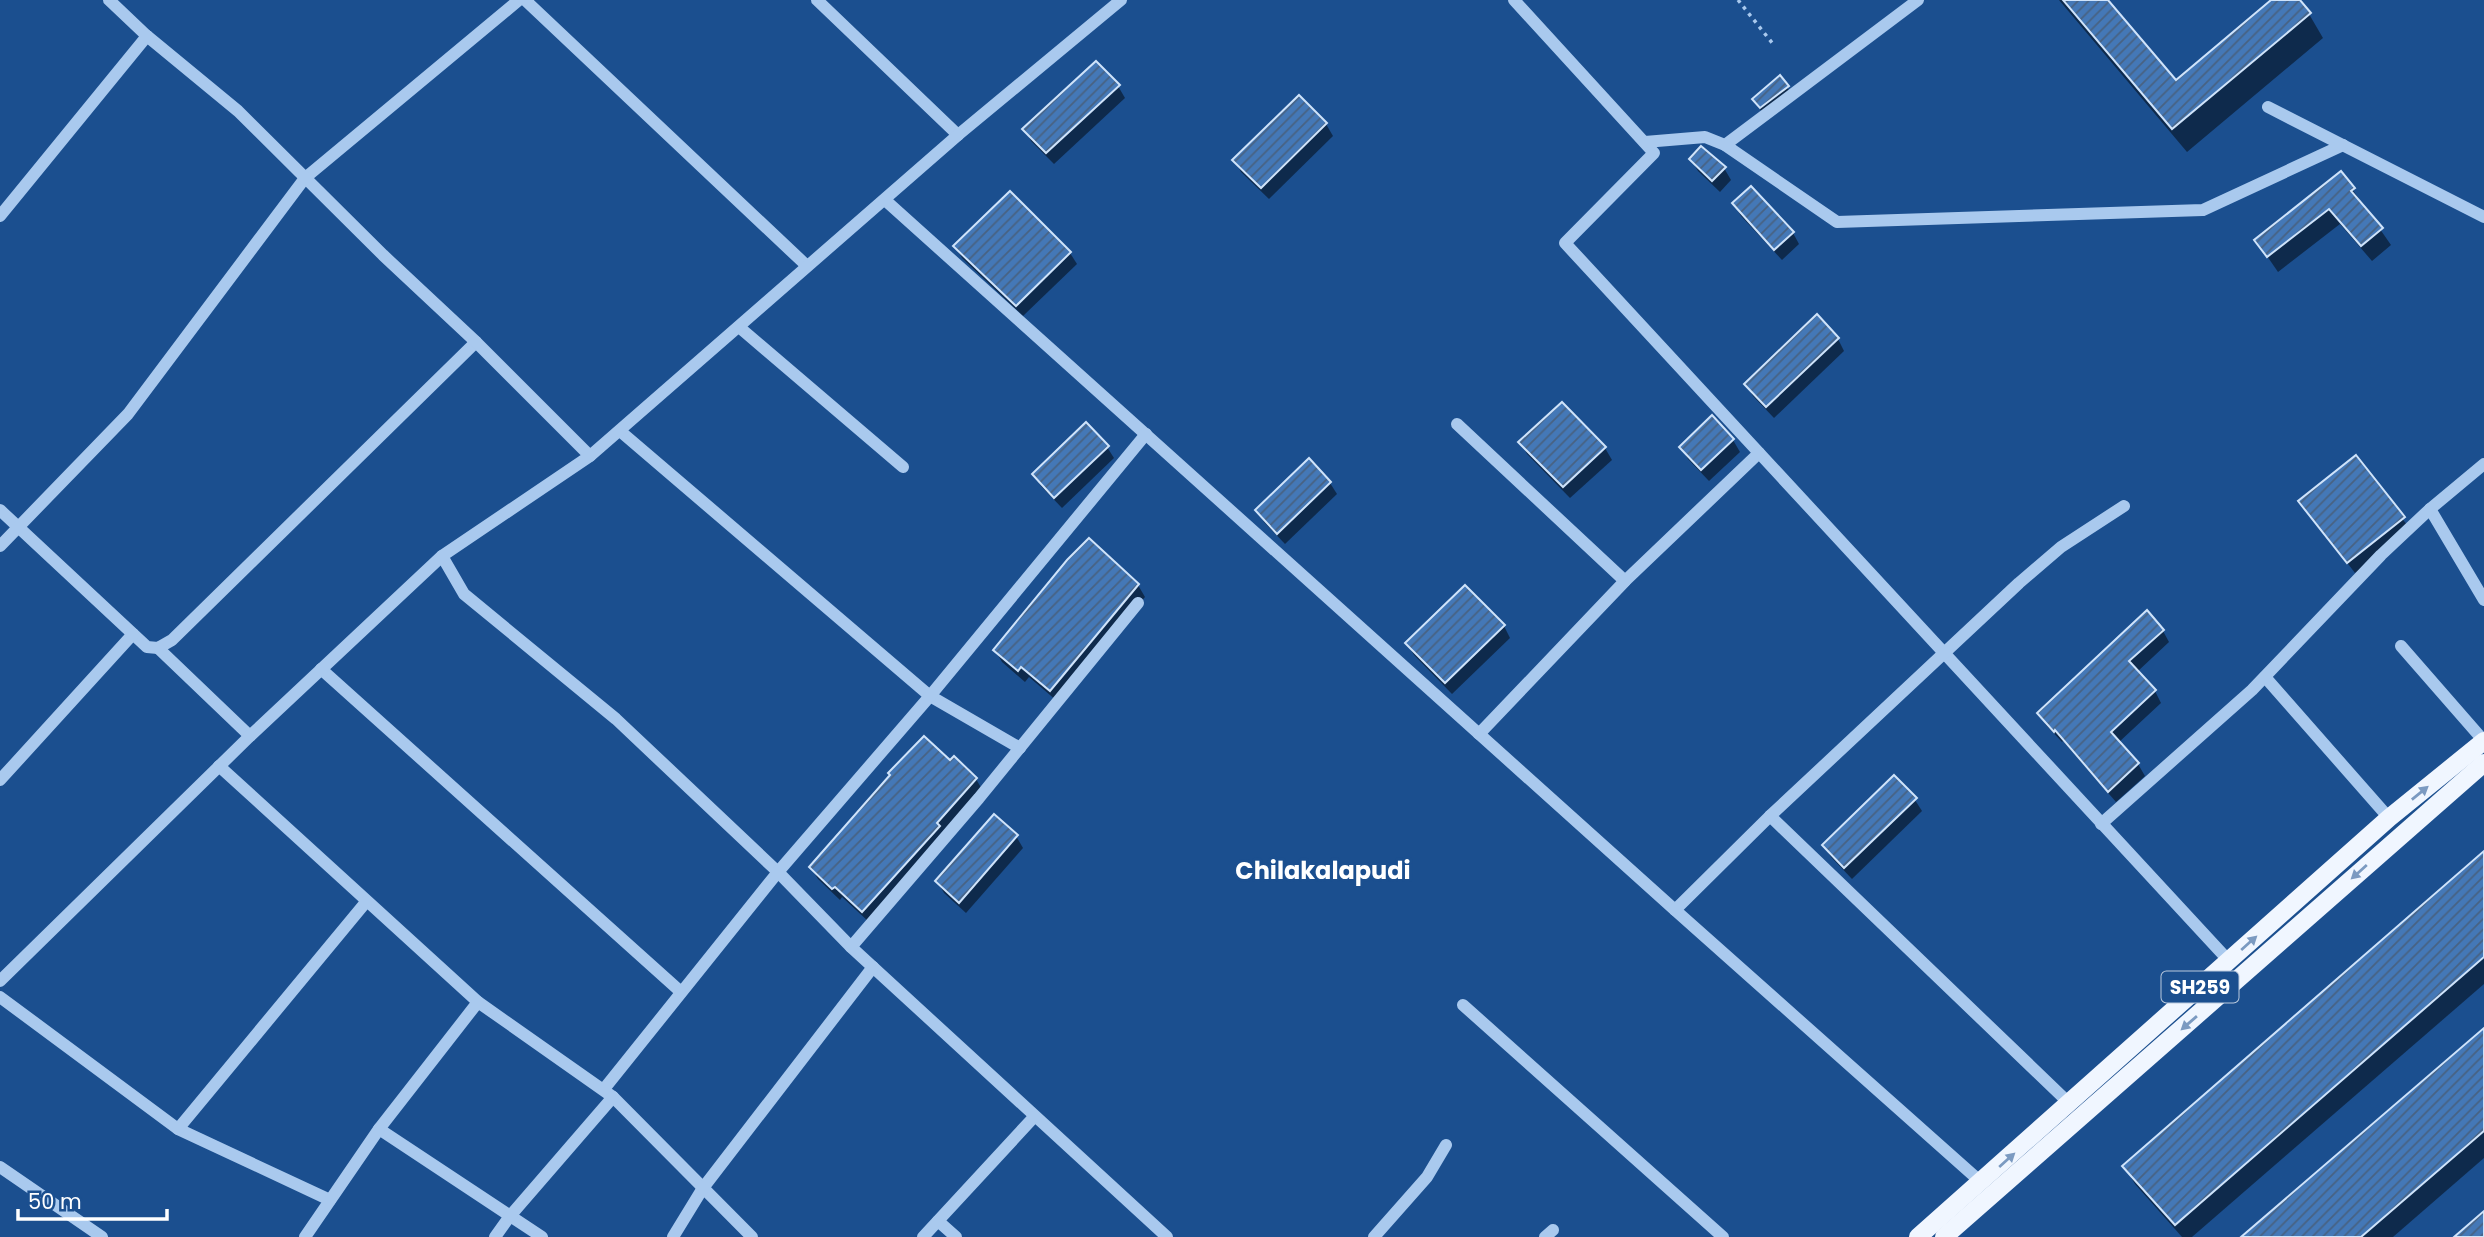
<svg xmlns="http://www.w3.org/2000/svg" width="2484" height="1237" viewBox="0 0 2484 1237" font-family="Poppins,sans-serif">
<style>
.shadow{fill:#0007}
.building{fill:url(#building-hatch);stroke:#cfe3fa;stroke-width:2}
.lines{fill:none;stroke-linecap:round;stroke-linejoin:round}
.path{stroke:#a9c9ee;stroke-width:3.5;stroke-dasharray:3.5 5;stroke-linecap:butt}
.minor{stroke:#a9c9ee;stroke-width:12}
.major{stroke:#f0f6ff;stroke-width:18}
.oneway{fill:#7b9ac1}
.labels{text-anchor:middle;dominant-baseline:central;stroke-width:6;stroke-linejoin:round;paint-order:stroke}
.shield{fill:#1b4f8f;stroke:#bbcadd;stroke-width:2}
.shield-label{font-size:19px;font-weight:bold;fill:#fff}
.quarter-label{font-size:24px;font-weight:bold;fill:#fff;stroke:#1b4f8f}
</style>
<defs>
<pattern id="building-hatch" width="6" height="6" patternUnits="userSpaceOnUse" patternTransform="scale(1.75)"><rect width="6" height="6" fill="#4478b7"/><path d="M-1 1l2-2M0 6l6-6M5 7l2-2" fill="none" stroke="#486282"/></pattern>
</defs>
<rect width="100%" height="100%" fill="#1b4f8f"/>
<!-- shadow -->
<g class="shadow">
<polygon points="2059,0 2106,0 2175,82 2274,0 2298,0 2309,14 2323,38 2187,152"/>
<polygon points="1118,86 1125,98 1054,164 1031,141 1025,129"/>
<polygon points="1787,87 1794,99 1761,111 1754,99"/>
<polygon points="1326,124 1333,136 1269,199 1241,172 1235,160"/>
<polygon points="1691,159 1724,168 1731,180 1720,192 1698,171"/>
<polygon points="2341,173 2391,245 2372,261 2340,224 2278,272 2256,240"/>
<polygon points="1734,204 1793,233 1799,244 1782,260 1741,216"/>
<polygon points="955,246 1070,253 1077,264 1023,316 962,258"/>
<polygon points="1838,339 1844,351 1774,418 1753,396 1746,384"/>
<polygon points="1562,405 1605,448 1612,460 1570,498 1527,454 1520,442"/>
<polygon points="1712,417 1733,440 1740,452 1709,481 1688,459 1681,447"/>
<polygon points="1107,447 1114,458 1062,508 1041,486 1034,474"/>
<polygon points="2355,458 2411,530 2355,573 2300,501"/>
<polygon points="1330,483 1337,494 1285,544 1264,522 1257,510"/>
<polygon points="1138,585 1145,597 1057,701 1029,677 1025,682 1002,662 995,650"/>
<polygon points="1504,626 1510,638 1452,694 1414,655 1407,644"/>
<polygon points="2163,631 2169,642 2137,672 2155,691 2161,703 2118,743 2138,764 2145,776 2116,802 2063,741 2062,742 2046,725 2039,713"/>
<polygon points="950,763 976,779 983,791 869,922 842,897 840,900 818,879 811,868"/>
<polygon points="1915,800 1922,811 1852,879 1831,857 1824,845"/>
<polygon points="1016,836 1023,848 966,913 944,893 937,881"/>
<polygon points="2484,854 2484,984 2192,1237 2182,1237 2135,1184 2124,1166"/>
<polygon points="2484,1033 2484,1158 2393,1237 2244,1237"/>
</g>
<!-- building -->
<g class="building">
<polygon points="2063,0 2108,0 2176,80 2271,0 2300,0 2311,13 2172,129"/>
<polygon points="1096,61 1120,85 1046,153 1022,129"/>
<polygon points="1780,75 1789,86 1760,108 1752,99"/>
<polygon points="1299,95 1327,123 1261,188 1232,160"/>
<polygon points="1701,146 1726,167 1712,181 1689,159"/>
<polygon points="2341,171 2355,188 2351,191 2383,228 2361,246 2329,209 2267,257 2254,240"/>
<polygon points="1751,186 1794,232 1774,250 1732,203"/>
<polygon points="1010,191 1071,252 1016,306 953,246"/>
<polygon points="1817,314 1839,338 1766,407 1744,384"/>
<polygon points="1562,402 1606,447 1563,487 1518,442"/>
<polygon points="1712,415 1734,439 1701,470 1679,447"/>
<polygon points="1086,422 1109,446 1054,498 1032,474"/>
<polygon points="2356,455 2405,517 2347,563 2298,501"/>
<polygon points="1309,458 1331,482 1277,534 1255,510"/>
<polygon points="1089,538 1139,584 1050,691 1021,667 1018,671 993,650 1067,560"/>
<polygon points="1465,585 1505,625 1445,683 1405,643"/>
<polygon points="2147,610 2164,630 2129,661 2156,690 2111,732 2139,763 2108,792 2055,730 2054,732 2037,713"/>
<polygon points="924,736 950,760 954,756 977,778 937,823 940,826 862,912 835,887 832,889 809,867 890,775 888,773"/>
<polygon points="1894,775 1917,798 1844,868 1822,845"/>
<polygon points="994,814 1018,835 959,903 935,881"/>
<polygon points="2484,851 2484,957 2175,1225 2122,1166"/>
<polygon points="2484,1028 2484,1131 2361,1237 2241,1237"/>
<polygon points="2484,1211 2484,1237 2454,1237"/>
</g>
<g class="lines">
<!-- path -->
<polyline class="path" points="1738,0 1773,44"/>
<!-- minor -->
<g class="minor">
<polyline points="525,0 807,266"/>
<polyline points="817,0 958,135"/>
<polyline points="1514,0 1654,153 1565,243 2229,961"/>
<polyline points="2268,107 2484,217"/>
<polyline points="1645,142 1705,137 1725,145 1918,0"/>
<polyline points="1725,145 1837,222 2203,210 2343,145"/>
<polyline points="885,200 1675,910 1982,1183"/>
<polyline points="0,216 147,36"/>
<polyline points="739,327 903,467"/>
<polyline points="1457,424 1625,581"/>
<polyline points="620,431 930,696 1020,748"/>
<polyline points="590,456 958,135 1121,0"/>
<polyline points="2430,509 2484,600"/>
<polyline points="0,510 147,647 158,648 172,640 476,342"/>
<polyline points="0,546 128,414 305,178 519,0"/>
<polyline points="442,556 464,594 616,719 778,872 851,947 1167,1237"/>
<polyline points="2401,646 2484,741"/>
<polyline points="158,648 250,736"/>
<polyline points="321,669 681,992"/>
<polyline points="2265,677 2389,818"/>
<polyline points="1479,734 1625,581 1759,453"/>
<polyline points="219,766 478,1002 613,1097 752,1237"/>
<polyline points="0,780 133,634"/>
<polyline points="1770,816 2070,1104"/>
<polyline points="2101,824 2252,690 2381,555 2430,509 2484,464"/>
<polyline points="1675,910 1770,816 2019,583 2061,547 2124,506"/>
<polyline points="851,947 979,798 1138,603"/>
<polyline points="0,981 250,736 442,556 590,456 476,342 383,255 238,111 147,36 109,0"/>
<polyline points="0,997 178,1129 330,1200"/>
<polyline points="478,1002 379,1129 542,1237"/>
<polyline points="1463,1005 1723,1237"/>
<polyline points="604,1089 778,872 930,696 1146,434"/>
<polyline points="178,1129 366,902"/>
<polyline points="0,1167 102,1237"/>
<polyline points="938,1221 956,1237"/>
<polyline points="305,1237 379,1129"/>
<polyline points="495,1237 510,1216 613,1097"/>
<polyline points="673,1237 703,1188 873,967"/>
<polyline points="923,1237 1034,1117"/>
<polyline points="1374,1237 1427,1177 1446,1145"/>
<polyline points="1545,1237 1553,1230"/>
</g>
<!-- major -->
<g class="major">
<polyline points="1918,1237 2389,818 2484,741"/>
<polyline points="1944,1237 2484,763"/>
</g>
</g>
<!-- one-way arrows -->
<defs><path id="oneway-solid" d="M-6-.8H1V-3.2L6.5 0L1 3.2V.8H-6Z" transform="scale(1.75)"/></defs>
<g class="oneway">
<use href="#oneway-solid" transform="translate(2420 793) rotate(-39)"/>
<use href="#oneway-solid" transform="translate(2359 872) rotate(138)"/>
<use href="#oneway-solid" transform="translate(2249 943) rotate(-42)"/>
<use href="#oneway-solid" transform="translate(2189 1023) rotate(139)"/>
<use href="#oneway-solid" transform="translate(2007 1160) rotate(-42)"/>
</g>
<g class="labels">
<!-- shield labels -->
<rect class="shield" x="2161.5" y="971.5" width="77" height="31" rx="5"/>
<g class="shield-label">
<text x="2200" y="987">SH259</text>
</g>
<!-- quarter labels -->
<g class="quarter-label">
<text x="1323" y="870">Chilakalapudi</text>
</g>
</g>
<!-- scale -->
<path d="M18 1209v10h149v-10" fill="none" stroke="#ffffff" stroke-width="3.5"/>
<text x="28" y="1209" font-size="21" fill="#ffffff" stroke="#1b4f8f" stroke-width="5" paint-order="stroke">50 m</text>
</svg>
